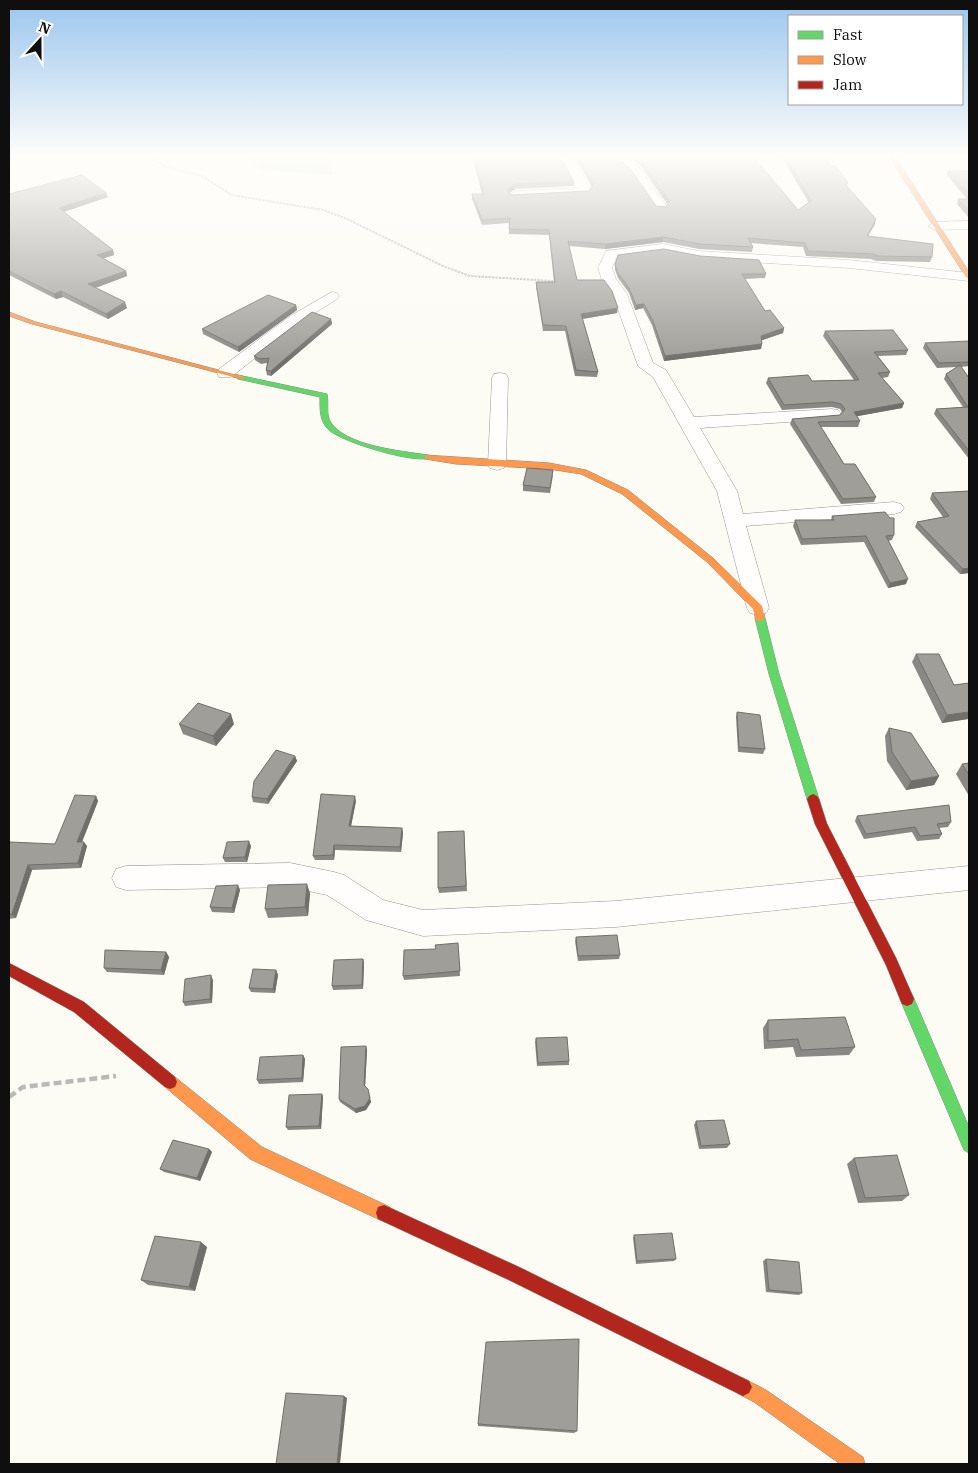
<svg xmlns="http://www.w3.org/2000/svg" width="978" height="1473" viewBox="0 0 978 1473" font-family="'IBM Plex Serif',serif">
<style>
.forest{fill:#d2eac0}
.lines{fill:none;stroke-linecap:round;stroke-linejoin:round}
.street-casing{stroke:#969592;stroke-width:1}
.fast-casing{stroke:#8c8c89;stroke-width:1}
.slow-casing{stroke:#8c8c89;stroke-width:1}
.jam-casing{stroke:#8c8c89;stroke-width:1}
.path-far1{stroke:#b9b9b8;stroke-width:2;stroke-dasharray:2.5 1;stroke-linecap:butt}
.path{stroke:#b9b9b8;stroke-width:4.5;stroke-dasharray:8 4;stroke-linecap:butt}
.street{fill:#fffefd;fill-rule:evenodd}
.fast{fill:#63d668;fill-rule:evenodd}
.slow{fill:#ff974d;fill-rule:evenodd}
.jam{fill:#b3261e;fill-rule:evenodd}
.wall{fill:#8a8884}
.shaded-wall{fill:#706f6b}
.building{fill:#a09e99;stroke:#706f6b}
</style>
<rect width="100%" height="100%" fill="#fcfbf4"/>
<!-- forest -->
<polygon class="forest" points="244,156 330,156 332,175 262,170"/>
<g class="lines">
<defs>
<g id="street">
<path d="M553,156C579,156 580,171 591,191L589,194L511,198L509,195L515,191L577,188L565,166Z"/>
<polygon points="616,156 628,156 628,159 638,166 667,207 665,210 657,210 630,170 619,163"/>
<polygon points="969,221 969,229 935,230 928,226 935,222"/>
<polygon points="663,244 699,251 849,260 969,273 969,281 849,268 699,259 663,252 616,258 612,268 616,279 627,294 653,363 666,370 694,417 832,409 838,410 841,414 838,418 832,419 700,428 737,491 743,514 894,502 901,504 904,508 901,512 894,514 746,526 769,608 766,613 758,615 750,613 747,608 717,491 653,377 638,366 613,295 602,280 598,268 606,251"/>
<polygon points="332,292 337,293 339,296 337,299 302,321 231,377 219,377 217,373 219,369 292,315"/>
<polygon points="500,373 506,374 508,378 506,464 504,468 497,470 490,468 488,464 492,378 494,374"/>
<polygon points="290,863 334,872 344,875 383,900 423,910 616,901 969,866 969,890 616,927 423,936 366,920 327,895 290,887 126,890 116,887 112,878 116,869 126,866"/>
</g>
<g id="fast">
<path d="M238,375L327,394C329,403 326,413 330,421C344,446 402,451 428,455L432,457C420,466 341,442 329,430C319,421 320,409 320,397L238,379Z"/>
<polygon points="760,615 765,618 779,674 819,799 817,802 813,804 809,802 807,799 769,674 755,618"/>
<polygon points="907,992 912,994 969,1127 969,1153 964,1150 900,999 902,994"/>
</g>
<g id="slow">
<polygon points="889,156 895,156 969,272 969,279 966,277"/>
<polygon points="9,312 36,322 245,377 241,379 32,324 9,316"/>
<polygon points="425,455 549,463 586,470 628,490 713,558 762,606 765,618 760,621 756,620 753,609 707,562 622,494 581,474 549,469 456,464 425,459"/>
<polygon points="170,1075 175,1077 262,1147 390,1207 392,1213 390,1219 384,1221 378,1219 250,1159 165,1087 163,1082 165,1077"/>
<polygon points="743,1378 766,1390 863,1457 865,1464 840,1464 754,1402 737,1393 734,1387 737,1381"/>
</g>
<g id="jam">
<polygon points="813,794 817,796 819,799 827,824 896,958 914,999 912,1004 907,1006 902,1004 886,965 815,824 807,799 809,796"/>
<polygon points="9,963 84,1002 175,1077 177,1082 175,1087 170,1089 165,1087 74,1012 9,976"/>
<polygon points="384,1205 521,1268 749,1381 752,1387 749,1393 743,1396 737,1393 509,1280 378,1219 376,1213 378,1207"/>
</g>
</defs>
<!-- street casing -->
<use href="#street" class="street-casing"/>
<!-- fast casing -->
<use href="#fast" class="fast-casing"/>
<!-- slow casing -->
<use href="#slow" class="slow-casing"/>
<!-- jam casing -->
<use href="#jam" class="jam-casing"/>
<!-- path-far1 -->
<g class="path-far1">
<polyline points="150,156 164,166 202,176 232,195 323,210 345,218 443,266 470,276 553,281"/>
<polyline points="9,159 19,156"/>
</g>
<!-- path -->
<polyline class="path" points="9,1097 23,1087 116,1076"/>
<!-- street -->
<use href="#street" class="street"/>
<!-- fast -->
<use href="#fast" class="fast"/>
<!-- slow -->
<use href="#slow" class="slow"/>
<!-- jam -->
<use href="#jam" class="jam"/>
</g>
<!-- wall -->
<g class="wall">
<polygon points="472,156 556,156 574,182 574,186 515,189 510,193 511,195 589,191 592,188 583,170 575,160 565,156 617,156 618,159 656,206 666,207 667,204 640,165 630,158 630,156 753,156 798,210 809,203 781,156 824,156 831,166 848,183 847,186 875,224 868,236 932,257 930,262 876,261 871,259 806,256 803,247 750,243 753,247 752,252 699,249 663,242 605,249 569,246 577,280 617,313 583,319 598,372 597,377 575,376 565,331 543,331 536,287 536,282 554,282 549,235 509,234 509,223 482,225 472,199 472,194 482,194"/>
<polygon points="948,171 969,171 969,218 957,204 958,199 967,199 947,175"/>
<polygon points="9,194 108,197 64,212 113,250 114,255 103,258 126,271 127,276 95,288 127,308 108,319 63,297 56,299 9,275"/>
<polygon points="615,265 766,274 765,278 745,279 765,311 784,328 783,333 762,340 761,349 664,361 652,325 643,308 635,310 629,293 618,278 615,270"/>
<polygon points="296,305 297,310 239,352 203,334 202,329"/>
<polygon points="331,319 332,324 271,376 267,375 266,370 267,363 261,364 255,360 254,356"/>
<polygon points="825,331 908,350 906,355 878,356 890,372 888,377 882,378 904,403 902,408 857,416 860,421 858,427 821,427 844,464 876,497 874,502 841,504 790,424 792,419 840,415 842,412 840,409 832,407 782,410 766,383 768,378 812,381 854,380 823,336"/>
<polygon points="969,341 969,366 961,367 969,378 969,459 934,414 936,409 963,407 944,379 946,374 957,367 937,368 923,348 925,343"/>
<polygon points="553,475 550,493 523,491 523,485"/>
<polygon points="969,491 969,573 960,574 915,527 917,522 943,517 930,499 932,493"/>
<polygon points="832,516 894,535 892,540 888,541 906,584 888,588 864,542 801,545 793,526 795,520 831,520"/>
<polygon points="916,654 954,685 969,683 969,717 968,719 942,723 912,662"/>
<polygon points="737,712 765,749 763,754 738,752 736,717"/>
<polygon points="179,724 234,724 216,746 183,734"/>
<polygon points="889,728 939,776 934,785 906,790 887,761 885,736"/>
<polygon points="295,756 297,761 268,804 253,802 252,797"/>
<polygon points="969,763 969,796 956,774 962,764"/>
<polygon points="96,796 98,801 82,842 87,846 81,868 32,870 16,918 9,919 9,847 55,844"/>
<polygon points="356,801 351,826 402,828 403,833 401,852 335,850 334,860 315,860 313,856"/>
<polygon points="857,816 951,822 948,827 939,828 942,834 939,839 917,841 912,832 864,839 855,821"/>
<polygon points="464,831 467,891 439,893 438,888"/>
<polygon points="251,846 247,862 225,862 223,858"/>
<polygon points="240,890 234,913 212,912 210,907"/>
<polygon points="310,893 308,916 268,918 265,909"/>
<polygon points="576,937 620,955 619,959 578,961 575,941"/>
<polygon points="458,943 460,976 404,980 403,976 436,949"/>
<polygon points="166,952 169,957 164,975 107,972 104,968"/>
<polygon points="363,959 364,963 363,989 333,990 332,986"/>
<polygon points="276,970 278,975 275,993 251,992 249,988"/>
<polygon points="213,980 212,1003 185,1006 183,1002"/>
<polygon points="768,1020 855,1047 849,1055 796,1057 793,1047 764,1049 763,1028"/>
<polygon points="536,1038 569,1061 569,1065 537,1066 535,1042"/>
<polygon points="366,1046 367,1050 365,1086 371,1102 366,1110 356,1113 340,1102 339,1099"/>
<polygon points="303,1055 305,1059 303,1082 259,1084 257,1080"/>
<polygon points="322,1094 323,1097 321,1129 288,1130 286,1127"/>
<polygon points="696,1121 730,1144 727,1148 699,1149 694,1125"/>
<polygon points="209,1149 212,1152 200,1181 164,1172 160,1169"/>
<polygon points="854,1158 909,1195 902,1201 858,1203 847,1164"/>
<polygon points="634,1235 676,1259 674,1261 636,1264 633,1238"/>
<polygon points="207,1247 195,1291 148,1285 141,1280"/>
<polygon points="766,1259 802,1293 799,1295 766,1292 763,1261"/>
<polygon points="478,1424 577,1431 574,1433 478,1426"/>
</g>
<!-- shaded-wall -->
<g class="shaded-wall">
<polygon points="515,184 515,189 507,195 507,190"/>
<polygon points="106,193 108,197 60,213 59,208"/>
<polygon points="876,219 875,224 865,241 867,236"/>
<polygon points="663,237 663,242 605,249 606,244"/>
<polygon points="113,250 114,255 99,260 97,255"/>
<polygon points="126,271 127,276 90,290 88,284"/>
<polygon points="61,291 63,297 56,299 54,294"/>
<polygon points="125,302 127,308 108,319 106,314"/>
<polygon points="644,304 643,308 635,310 636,305"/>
<polygon points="296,305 297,310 239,352 238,347"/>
<polygon points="618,308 617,313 581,319 581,314"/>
<polygon points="331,319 332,324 271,376 271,371"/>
<polygon points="784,328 783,333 760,341 761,336"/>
<polygon points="762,344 761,349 664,361 665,356"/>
<polygon points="904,403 902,408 853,417 854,412"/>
<polygon points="969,568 969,573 960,574 963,569"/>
<polygon points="908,579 906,584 888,588 890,583"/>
<polygon points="969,712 969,717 968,719 942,723 947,715"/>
<polygon points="231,714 234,724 216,746 213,736"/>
<polygon points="295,756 297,761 268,804 267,799"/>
<polygon points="939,776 934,785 906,790 911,781"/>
<polygon points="96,796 98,801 80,847 77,842"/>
<polygon points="355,796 356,801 350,831 349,826"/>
<polygon points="402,828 403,833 401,852 400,847"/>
<polygon points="249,841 251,846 247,862 245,857"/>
<polygon points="84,842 87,846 81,868 78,863"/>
<polygon points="334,845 335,850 334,860 333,855"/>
<polygon points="28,865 32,870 16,918 12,914"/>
<polygon points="307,884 310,893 308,916 305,907"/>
<polygon points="238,885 240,890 234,913 232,908"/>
<polygon points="166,952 169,957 164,975 161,970"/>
<polygon points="363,959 364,963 363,989 362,985"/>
<polygon points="276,970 278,975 275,993 273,989"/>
<polygon points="211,975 213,980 212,1003 210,999"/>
<polygon points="366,1046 367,1050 365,1089 364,1085"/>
<polygon points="303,1055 305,1059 303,1082 302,1078"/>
<polygon points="368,1089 371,1102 366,1110 356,1113 355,1109"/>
<polygon points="322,1094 323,1097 321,1129 319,1126"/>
<polygon points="209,1149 212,1152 200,1181 197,1178"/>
<polygon points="201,1242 207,1247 195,1291 189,1287"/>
<polygon points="344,1396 347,1398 340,1464 337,1464"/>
</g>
<!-- building -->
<g class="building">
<polygon points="473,156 556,156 564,163 574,182 515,184 507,190 511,195 589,191 593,185 583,166 575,156 617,156 618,159 629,167 656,206 666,207 669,201 640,160 634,156 753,156 798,210 811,201 785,156 824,156 831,166 836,166 848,183 845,184 876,219 867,236 933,244 932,257 878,256 873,254 808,251 805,243 748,238 753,247 700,244 663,237 606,244 568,241 577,280 604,280 612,291 618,308 581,314 598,372 576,370 566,326 543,325 536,282 555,282 549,230 509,229 510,218 482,220 472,194 484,194"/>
<polygon points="948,171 969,171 969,195"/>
<polygon points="82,175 106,193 59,208 113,250 97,255 126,271 88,284 125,302 106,314 61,291 54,294 9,271 9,194"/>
<polygon points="958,199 969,199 969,211"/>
<polygon points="664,249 700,256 759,260 766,274 742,274 765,311 770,310 784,328 761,336 762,344 665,356 653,321 644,304 636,305 629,288 618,273 615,265 618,255"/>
<polygon points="268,295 296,305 238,347 202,329"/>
<polygon points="312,312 331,319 271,371 266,370 269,358 260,359 254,356"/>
<polygon points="893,330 908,350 874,352 890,372 878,373 904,403 854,412 860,421 818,422 844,464 855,464 876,497 843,499 792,419 840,415 845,409 841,404 833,402 784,405 768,378 808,375 812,381 859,380 825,331"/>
<polygon points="969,341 969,362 939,363 925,343"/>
<polygon points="960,365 969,378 969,451 936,409 968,407 946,374"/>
<polygon points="527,468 553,470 550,488 523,485"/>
<polygon points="969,491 969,568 963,569 917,522 949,516 932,493"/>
<polygon points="885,512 890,518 894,518 894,535 886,536 908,579 890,583 866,536 802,539 795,520 834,520 832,516"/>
<polygon points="916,654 939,654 954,685 969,683 969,712 947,715"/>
<polygon points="198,703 231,714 213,736 179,724"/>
<polygon points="737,712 760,715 765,749 739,747"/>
<polygon points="889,728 911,733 939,776 911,781 892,752"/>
<polygon points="276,750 295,756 267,799 252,797 254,781"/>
<polygon points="969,763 969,775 962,764"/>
<polygon points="321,794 355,796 349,826 402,828 400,847 334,845 333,855 313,856"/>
<polygon points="75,795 96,796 77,842 84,842 78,863 28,865 12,914 9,914 9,847 10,842 55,844"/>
<polygon points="949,805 951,822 937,824 942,834 920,836 915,827 866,834 857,816"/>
<polygon points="464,831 466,886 438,888 438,832"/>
<polygon points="249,841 245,857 223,858 227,842"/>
<polygon points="307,884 305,907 265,909 268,885"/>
<polygon points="238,885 232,908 210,907 216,886"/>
<polygon points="617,935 620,955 578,956 576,937"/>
<polygon points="458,943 460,971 403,976 404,950 436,949 435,945"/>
<polygon points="105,950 166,952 161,970 104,968"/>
<polygon points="363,959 362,985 332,986 334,960"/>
<polygon points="253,969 276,970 273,989 249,988"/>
<polygon points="211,975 210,999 183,1002 185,979"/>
<polygon points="845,1017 855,1047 801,1050 798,1039 768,1041 768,1020"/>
<polygon points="567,1037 569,1061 538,1063 536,1038"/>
<polygon points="366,1046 364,1085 368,1089 370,1098 365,1106 355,1109 339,1099 341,1047"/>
<polygon points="303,1055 302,1078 257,1080 260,1057"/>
<polygon points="322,1094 319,1126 286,1127 289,1095"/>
<polygon points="724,1120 730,1144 701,1146 696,1121"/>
<polygon points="173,1140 209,1149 197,1178 160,1169"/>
<polygon points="897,1155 909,1195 865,1198 854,1158"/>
<polygon points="672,1233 676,1259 637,1261 634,1235"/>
<polygon points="155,1236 201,1242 189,1287 141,1280"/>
<polygon points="766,1259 799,1262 802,1293 769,1290"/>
<polygon points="579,1339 577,1431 478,1424 486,1342"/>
<polygon points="286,1393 344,1396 337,1464 276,1464"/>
</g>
<!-- sky -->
<linearGradient id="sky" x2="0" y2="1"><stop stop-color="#9bc6ee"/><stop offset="0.43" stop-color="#fefdfa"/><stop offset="1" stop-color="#fefdfa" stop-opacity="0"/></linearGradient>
<rect width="978" height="362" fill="url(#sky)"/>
<!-- border -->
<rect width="978" height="1473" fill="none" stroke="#0f0f0f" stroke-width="20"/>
<!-- legend -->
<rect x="788" y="15" width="175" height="90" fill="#ffffff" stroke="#9f9f9f"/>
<rect x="798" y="31" width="25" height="8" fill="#63d668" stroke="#9f9f9f"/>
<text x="833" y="40" font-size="15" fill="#0f0f0f">Fast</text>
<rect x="798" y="56" width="25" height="8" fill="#ff974d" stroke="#9f9f9f"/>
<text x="833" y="65" font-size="15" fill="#0f0f0f">Slow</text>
<rect x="798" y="81" width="25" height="8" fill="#b3261e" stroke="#9f9f9f"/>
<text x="833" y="90" font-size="15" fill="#0f0f0f">Jam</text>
<!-- north arrow -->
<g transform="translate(40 40) rotate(21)" stroke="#ffffff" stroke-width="4" paint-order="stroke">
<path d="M0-4L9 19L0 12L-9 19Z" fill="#0f0f0f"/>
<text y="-8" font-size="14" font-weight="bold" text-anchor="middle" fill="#0f0f0f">N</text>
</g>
</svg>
